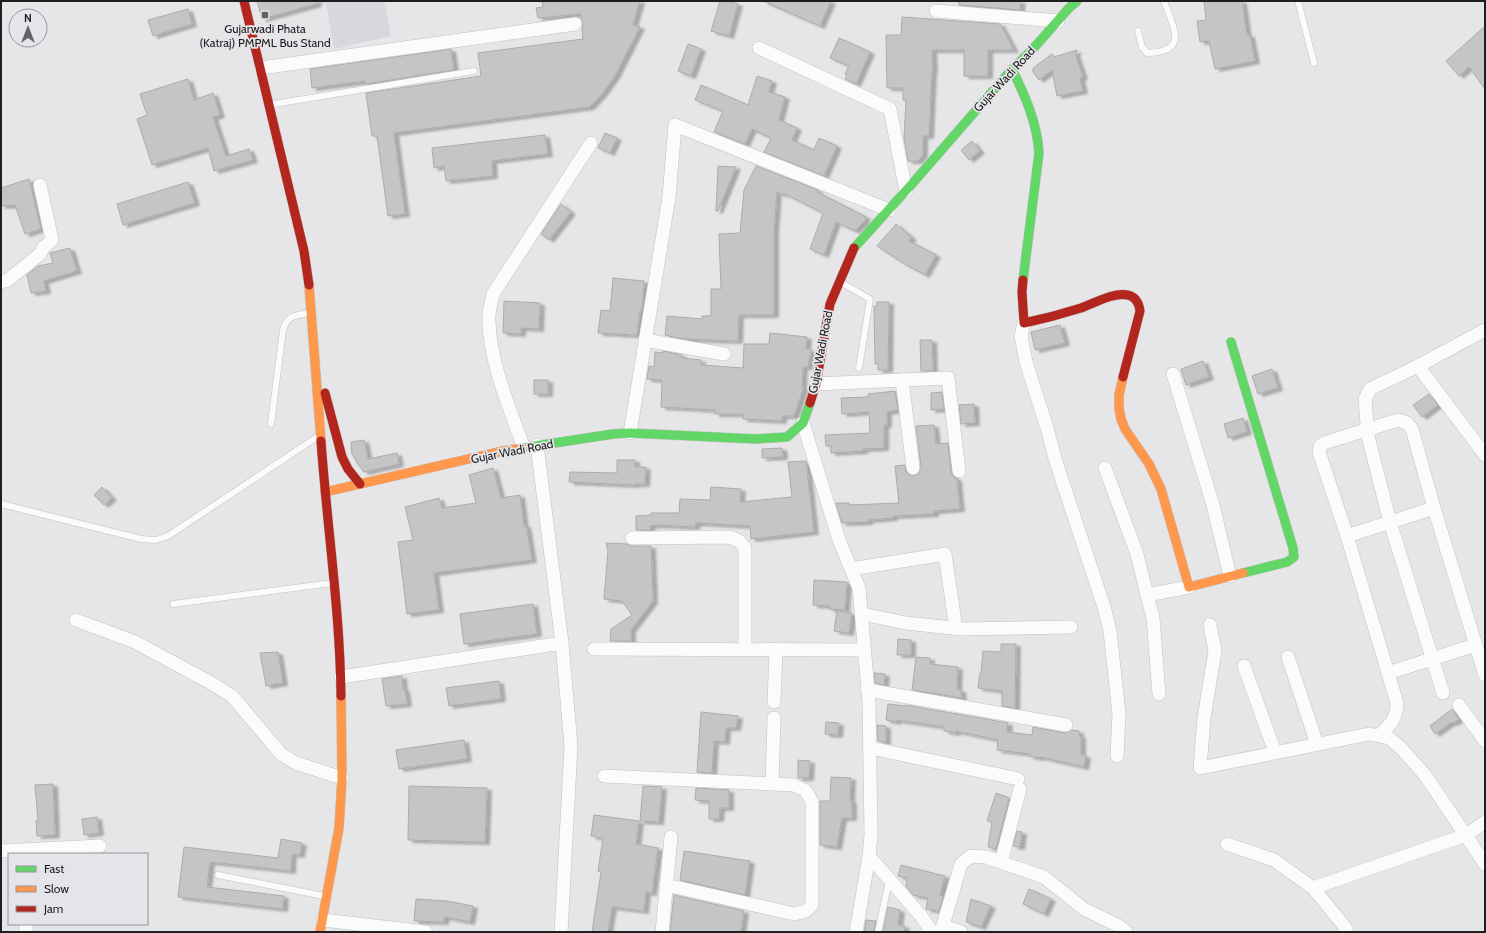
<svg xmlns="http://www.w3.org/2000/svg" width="1486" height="933" viewBox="0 0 1486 933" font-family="Cabin,sans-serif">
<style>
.built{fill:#d8d7de}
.building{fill:#c5c4c6;stroke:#acabad;filter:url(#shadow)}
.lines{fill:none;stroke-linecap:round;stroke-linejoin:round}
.lane-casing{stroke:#c2c2c3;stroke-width:7}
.street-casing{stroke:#c2c2c3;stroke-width:14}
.fast-casing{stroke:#c2c2c3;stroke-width:10}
.slow-casing{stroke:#c2c2c3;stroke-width:10}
.jam-casing{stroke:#c2c2c3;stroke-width:10}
.lane{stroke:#fbfbfb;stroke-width:6}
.street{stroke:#fbfbfb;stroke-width:13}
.fast{stroke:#63d668;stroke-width:9}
.slow{stroke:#ff974d;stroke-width:9}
.jam{stroke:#b3261e;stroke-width:9}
.poi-dot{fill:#646365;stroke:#e5e4e8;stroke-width:1.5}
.labels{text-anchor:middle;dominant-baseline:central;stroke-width:3.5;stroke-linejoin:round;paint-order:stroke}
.poi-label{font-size:12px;fill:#1e1d1f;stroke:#e5e4e8}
.street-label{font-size:12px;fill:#1e1d1f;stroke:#e5e4e8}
</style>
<defs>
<filter id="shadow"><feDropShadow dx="4.5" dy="2.5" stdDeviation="1" flood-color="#0004"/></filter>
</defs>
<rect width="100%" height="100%" fill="#e6e5e7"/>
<!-- built -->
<polygon class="built" points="300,1 384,1 391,36 334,49 326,3 302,9"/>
<!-- building -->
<g class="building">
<polygon points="257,1 317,1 317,4 262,19"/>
<polygon points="542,1 640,1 633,25 640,27 615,76 603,93 590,107 394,133 405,214 388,216 377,136 372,136 366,93 481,76 478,53 583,39 582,28 583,23 580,14 538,18 536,8 543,7"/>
<polygon points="720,1 728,1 738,4 729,36 711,31"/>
<polygon points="763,1 831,1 820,26"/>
<polygon points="959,1 1021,1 1020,10 959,5"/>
<polygon points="1204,1 1242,1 1247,35 1250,35 1255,61 1215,69 1209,41 1200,42 1197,21 1206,20"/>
<polygon points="188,9 192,24 153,36 148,20"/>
<polygon points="902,17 1000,24 1014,50 988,50 988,76 964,76 964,50 932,50 933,71 932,71 929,136 923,136 923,155 918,161 908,161 904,138 906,101 903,100 903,88 887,88 886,35 901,35"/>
<polygon points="1485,26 1485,89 1469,67 1459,76 1446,61"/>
<polygon points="839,38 870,52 856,84 845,79 847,75 845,74 849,66 830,58"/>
<polygon points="688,44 701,49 691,76 678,71"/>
<polygon points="451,49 454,70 365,84 365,81 312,88 310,69"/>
<polygon points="1077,50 1077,51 1075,53 1083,77 1080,78 1083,91 1057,96 1052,70 1039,80 1033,72 1033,68 1052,54 1054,57"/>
<polygon points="757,76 772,81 769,92 785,97 779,120 797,128 792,140 814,150 819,138 837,146 824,176 764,152 771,138 752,129 745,144 714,132 723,111 695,100 701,85 748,105"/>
<polygon points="188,79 194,100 213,93 220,115 213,117 226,156 249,149 253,160 214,171 208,148 152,165 137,119 147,115 140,94"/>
<polygon points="605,133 617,138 610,153 598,148"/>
<polygon points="545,135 548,154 492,161 493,176 446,181 444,166 434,168 432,148"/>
<polygon points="972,141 980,151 969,160 961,150"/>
<polygon points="718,166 736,167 718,211 716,211"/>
<polygon points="756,166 818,190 817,192 866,217 864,222 855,231 836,222 824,255 810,249 823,213 783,193 783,195 777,192 774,230 774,315 739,315 738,341 683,339 665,335 667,316 702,319 702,316 711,316 711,289 721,289 719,234 740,233 744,190"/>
<polygon points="29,179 41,229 25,234 15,205 1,206 1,188"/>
<polygon points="188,182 195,203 123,225 117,204"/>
<polygon points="561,204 571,212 549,240 541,234"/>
<polygon points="896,224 912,238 909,241 936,255 925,275 903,263 877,246"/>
<polygon points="70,248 77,271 44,281 46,291 31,293 27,275 38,266 53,263 50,253"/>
<polygon points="613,278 644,281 642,310 640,310 637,335 598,333 601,310 610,311"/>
<polygon points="504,301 540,303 539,329 521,328 521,334 503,333"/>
<polygon points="877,302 889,302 888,370 878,370 878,364 875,364 874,306 877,306"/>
<polygon points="1060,325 1065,343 1035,350 1031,332"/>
<polygon points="770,333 807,337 806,349 811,349 808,367 803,367 802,387 804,387 794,416 782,416 782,421 743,419 743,414 715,414 715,410 661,407 662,380 647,379 649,366 654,367 655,352 663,353 663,351 682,355 681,358 701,360 701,365 743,368 744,344 769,344"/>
<polygon points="920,340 932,340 933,371 921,371"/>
<polygon points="1203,361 1209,377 1186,385 1181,369"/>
<polygon points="1272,369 1278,388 1258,394 1252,376"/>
<rect x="534" y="380" width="14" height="14"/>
<polygon points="895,391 898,410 887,412 887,425 884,425 884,448 863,449 863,451 831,453 831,446 826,446 825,435 870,433 869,412 842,414 841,398 868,397 868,394"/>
<polygon points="942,392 944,409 931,410 931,393"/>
<polygon points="1429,394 1438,405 1422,417 1413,405"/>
<polygon points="974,404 975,423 961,424 959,405"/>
<polygon points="1243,418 1247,432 1228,438 1224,424"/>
<polygon points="934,425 936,444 948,443 951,472 953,476 957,479 960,509 934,511 934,514 893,516 893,518 868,520 868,522 842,523 836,503 849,503 849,505 899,503 895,466 905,465 906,472 910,475 914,476 918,474 921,467 916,426"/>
<polygon points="364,440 368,459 397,453 399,464 364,472 357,463 352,454 351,442"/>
<polygon points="782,448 783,457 762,458 762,449"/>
<polygon points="617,460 635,460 635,467 646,467 645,484 635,484 635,485 569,482 570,472 617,473"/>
<polygon points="806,461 814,532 751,539 750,526 696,523 695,527 657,525 650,526 650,530 636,530 636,516 651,515 651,513 679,513 680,499 710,500 711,487 741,489 740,502 792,497 788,462"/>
<polygon points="493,468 501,498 520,495 524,526 526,525 532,560 434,573 439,610 407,614 398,542 413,540 405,507 439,498 442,508 476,503 469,475"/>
<polygon points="102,487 112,498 104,505 94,495"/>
<polygon points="606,543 627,544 632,546 651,546 653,601 631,630 631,641 610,641 611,629 632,615 622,601 604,599 608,551"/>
<polygon points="814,580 847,582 845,610 829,609 830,606 813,605"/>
<polygon points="533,604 537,634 464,644 460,614"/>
<polygon points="837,611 852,613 849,633 834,631"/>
<polygon points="898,639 911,640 911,655 897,655"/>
<polygon points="1001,644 1016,644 1015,708 1002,706 1002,691 978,688 980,673 981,673 983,651 1001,652"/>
<polygon points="278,652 283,683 266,686 260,653"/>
<polygon points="916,657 930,658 930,664 958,667 957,689 961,690 962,698 912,690"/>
<polygon points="874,673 885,674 884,685 875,683"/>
<polygon points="402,676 403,689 405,689 407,704 386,706 382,679"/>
<polygon points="499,681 501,699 449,706 446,688"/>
<polygon points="888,704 905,706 905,705 1008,723 1007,732 1032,735 1033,727 1065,733 1072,730 1079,731 1079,736 1081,736 1081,754 1086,756 1084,767 1040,757 1040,758 1029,756 1030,754 997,750 998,740 956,731 956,733 944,731 944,727 897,720 896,722 886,720"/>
<polygon points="1452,709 1459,719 1453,723 1452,722 1435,734 1430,726"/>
<polygon points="701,712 738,716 736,728 726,728 725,742 714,741 712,773 697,772"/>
<polygon points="826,722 839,723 838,735 825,734"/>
<polygon points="877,725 886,726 886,742 878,741"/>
<polygon points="464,740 467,759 399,769 396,750"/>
<polygon points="798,760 810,761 809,778 798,778"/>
<polygon points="831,777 851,778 850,801 852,801 852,818 842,818 837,847 820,845 820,801 830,801"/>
<polygon points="53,784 55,835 37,836 36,821 38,820 35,785"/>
<polygon points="409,786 487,788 485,842 408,840"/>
<polygon points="643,786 662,787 659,822 640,821"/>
<polygon points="696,788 729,790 729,808 720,808 719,819 709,819 709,801 695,800"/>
<polygon points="996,793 1009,798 996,849 988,847 992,822 987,821"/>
<polygon points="594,815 639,821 636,844 658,848 652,893 646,892 644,911 612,907 608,932 592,932 601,872 598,871 603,838 591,836"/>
<polygon points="97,817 99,833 84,835 82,819"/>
<polygon points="1017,831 1022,832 1020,847 1013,846"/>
<polygon points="281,839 302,843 300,855 292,854 291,871 210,862 207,887 284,896 283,909 178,897 184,847 278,858"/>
<polygon points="684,851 750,861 745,895 680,880"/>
<polygon points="901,865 945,876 940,895 943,896 939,911 926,909 928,898 913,895 906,886 907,878 898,876"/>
<polygon points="1029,889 1051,899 1044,914 1023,904"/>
<polygon points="674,895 744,911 741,932 670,932"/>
<polygon points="416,899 447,901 473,906 470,922 445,917 444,922 414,921"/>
<polygon points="971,899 991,906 981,927 966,922"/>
<polygon points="888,907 900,910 898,925 905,926 904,932 883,932"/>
<polygon points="866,920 876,921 874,932 864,932"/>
</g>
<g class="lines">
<defs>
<g id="lane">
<polyline points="1298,1 1314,63"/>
<path d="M1138,31L1142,47L1147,53C1190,52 1173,27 1164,1"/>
<polyline points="274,104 474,71"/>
<polyline points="840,282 870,299 859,368"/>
<path d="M271,424L283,330C288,315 294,316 309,313"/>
<polyline points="1,504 141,539 156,540 168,536 317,437"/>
<polyline points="173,604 332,583"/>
<polyline points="218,875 324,896"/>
<polyline points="878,932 889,881"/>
</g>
<g id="street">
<polyline points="936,11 1058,21"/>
<polyline points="759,48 890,109 906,191"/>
<polyline points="261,68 575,24"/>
<polyline points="1,282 8,280 40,254 43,248 52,240 40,185"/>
<polyline points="1024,323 1021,336 1026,362 1047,428 1056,462 1105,610 1110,631 1119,714 1117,756"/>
<polyline points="645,340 724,354"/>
<polyline points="1418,366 1485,455"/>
<polyline points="1173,374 1213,505 1230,576"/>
<polyline points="902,380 913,468"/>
<polyline points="816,384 948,378 959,471"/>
<polyline points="803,423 839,540 859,588 869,702 871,835 869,856 856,932"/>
<polyline points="630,433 669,197 675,125 889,210"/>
<polyline points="537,445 562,643 571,746 561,932"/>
<path d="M524,448C510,409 490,363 489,322C488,313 491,303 493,294L591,143"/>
<polyline points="1105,468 1137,554 1147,595"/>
<polyline points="1347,536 1319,452 1320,446 1324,443 1398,420 1407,423 1412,429 1434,508"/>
<polyline points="632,538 730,537 739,541 745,548 745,649"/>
<polyline points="851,569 945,554 956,629"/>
<polyline points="862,614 906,623 961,629 1071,627"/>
<polyline points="76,620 135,642 211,683 232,696 281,754 296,763 342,778"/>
<polyline points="1210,625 1215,651 1204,718 1200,768 1369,734 1389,738 1400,747 1425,775 1485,864"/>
<polyline points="594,649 865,650"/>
<polyline points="1288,657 1317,744"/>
<polyline points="1244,666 1275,752"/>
<polyline points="1388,673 1475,645"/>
<polyline points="341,677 562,643"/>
<polyline points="868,690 1066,725"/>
<polyline points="1443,693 1390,522 1368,436 1365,399 1370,389 1418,366 1485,330"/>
<polyline points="1159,694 1153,618 1147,595 1189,587"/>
<polyline points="774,702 776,650"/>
<polyline points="1459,705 1485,741"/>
<path d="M1379,735C1390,726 1397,718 1397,703L1347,536L1434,508L1485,675"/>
<polyline points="871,748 1018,779"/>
<polyline points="604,776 794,785 806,791 812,802 812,905 806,911 794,914 666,885"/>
<polyline points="772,784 774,718"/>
<polyline points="1227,844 1274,860 1313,888 1345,927 1347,932"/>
<polyline points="1,851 100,846"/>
<polyline points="869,856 921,916 932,932"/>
<polyline points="1001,862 1020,789"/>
<polyline points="1313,888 1466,835 1485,822"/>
<polyline points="323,920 426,932"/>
<polyline points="26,924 26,932"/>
<polyline points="943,926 961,932"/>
<polyline points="662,932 671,837"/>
<polyline points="941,932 961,864 971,856 986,857 1044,877 1084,909 1119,926 1126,932"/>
</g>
<g id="fast">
<path d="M1012,69C1025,96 1037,122 1039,153L1023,280"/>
<polyline points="854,248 912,184 1012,69 1032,50 1069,8 1077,1"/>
<polyline points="1231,342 1293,548 1294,557 1287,562 1243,573"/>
<polyline points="522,448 613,434 630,433 756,439 787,437 803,423 810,403"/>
</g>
<g id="slow">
<polyline points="309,285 321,441"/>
<polyline points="1123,377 1119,395 1119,408 1121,419 1125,429 1149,464 1161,489 1189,587 1243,573"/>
<polyline points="325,492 503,451 522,448"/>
<polyline points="320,932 339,828 342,778 341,696"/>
</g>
<g id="jam">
<polyline points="244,1 304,251 309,285"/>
<path d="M1023,280L1022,292L1024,323C1043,319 1062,314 1081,308C1095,303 1113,292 1128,295C1136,297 1139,303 1140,311L1123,377"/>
<polyline points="325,393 342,457 348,469 360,484"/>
<polyline points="810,403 816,384 830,304 854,248"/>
<path d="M321,441C327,526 340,611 341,696"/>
</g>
</defs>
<!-- lane casing -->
<use href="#lane" class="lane-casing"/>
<!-- street casing -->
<use href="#street" class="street-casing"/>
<!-- fast casing -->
<use href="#fast" class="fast-casing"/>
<!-- slow casing -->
<use href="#slow" class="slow-casing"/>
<!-- jam casing -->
<use href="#jam" class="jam-casing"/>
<!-- lane -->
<use href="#lane" class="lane"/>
<!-- street -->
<use href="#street" class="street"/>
<!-- fast -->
<use href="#fast" class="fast"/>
<!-- slow -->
<use href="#slow" class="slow"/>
<!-- jam -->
<use href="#jam" class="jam"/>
</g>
<!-- markers -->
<rect class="poi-dot" x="261" y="11" width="8" height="8" rx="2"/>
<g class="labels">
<!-- poi labels -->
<g class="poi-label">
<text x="265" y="28">Gujarwadi Phata<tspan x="265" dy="14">(Katraj) PMPML Bus Stand</tspan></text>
</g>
<!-- street labels -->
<g class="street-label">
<text transform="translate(1004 79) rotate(-47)">Gujar Wadi Road</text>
<text transform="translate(820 352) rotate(-79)">Gujar Wadi Road</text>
<text transform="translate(512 451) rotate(-11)">Gujar Wadi Road</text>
</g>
</g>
<!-- border -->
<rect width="1486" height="933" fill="none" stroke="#1e1d1f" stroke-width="4"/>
<!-- legend -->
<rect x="8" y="853" width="140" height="72" fill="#e5e4e8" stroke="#959498"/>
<rect x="16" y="866" width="20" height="6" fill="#63d668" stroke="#959498"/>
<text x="44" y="873" font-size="12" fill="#1e1d1f">Fast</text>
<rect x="16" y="886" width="20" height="6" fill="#ff974d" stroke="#959498"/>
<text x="44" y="893" font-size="12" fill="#1e1d1f">Slow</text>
<rect x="16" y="906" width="20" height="6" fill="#b3261e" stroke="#959498"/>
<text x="44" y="913" font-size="12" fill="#1e1d1f">Jam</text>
<!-- north arrow -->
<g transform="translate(28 28)"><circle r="19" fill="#e5e4e8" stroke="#959498"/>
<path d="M0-3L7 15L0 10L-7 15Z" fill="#646365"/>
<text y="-6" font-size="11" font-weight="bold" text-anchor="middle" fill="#1e1d1f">N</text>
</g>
</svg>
